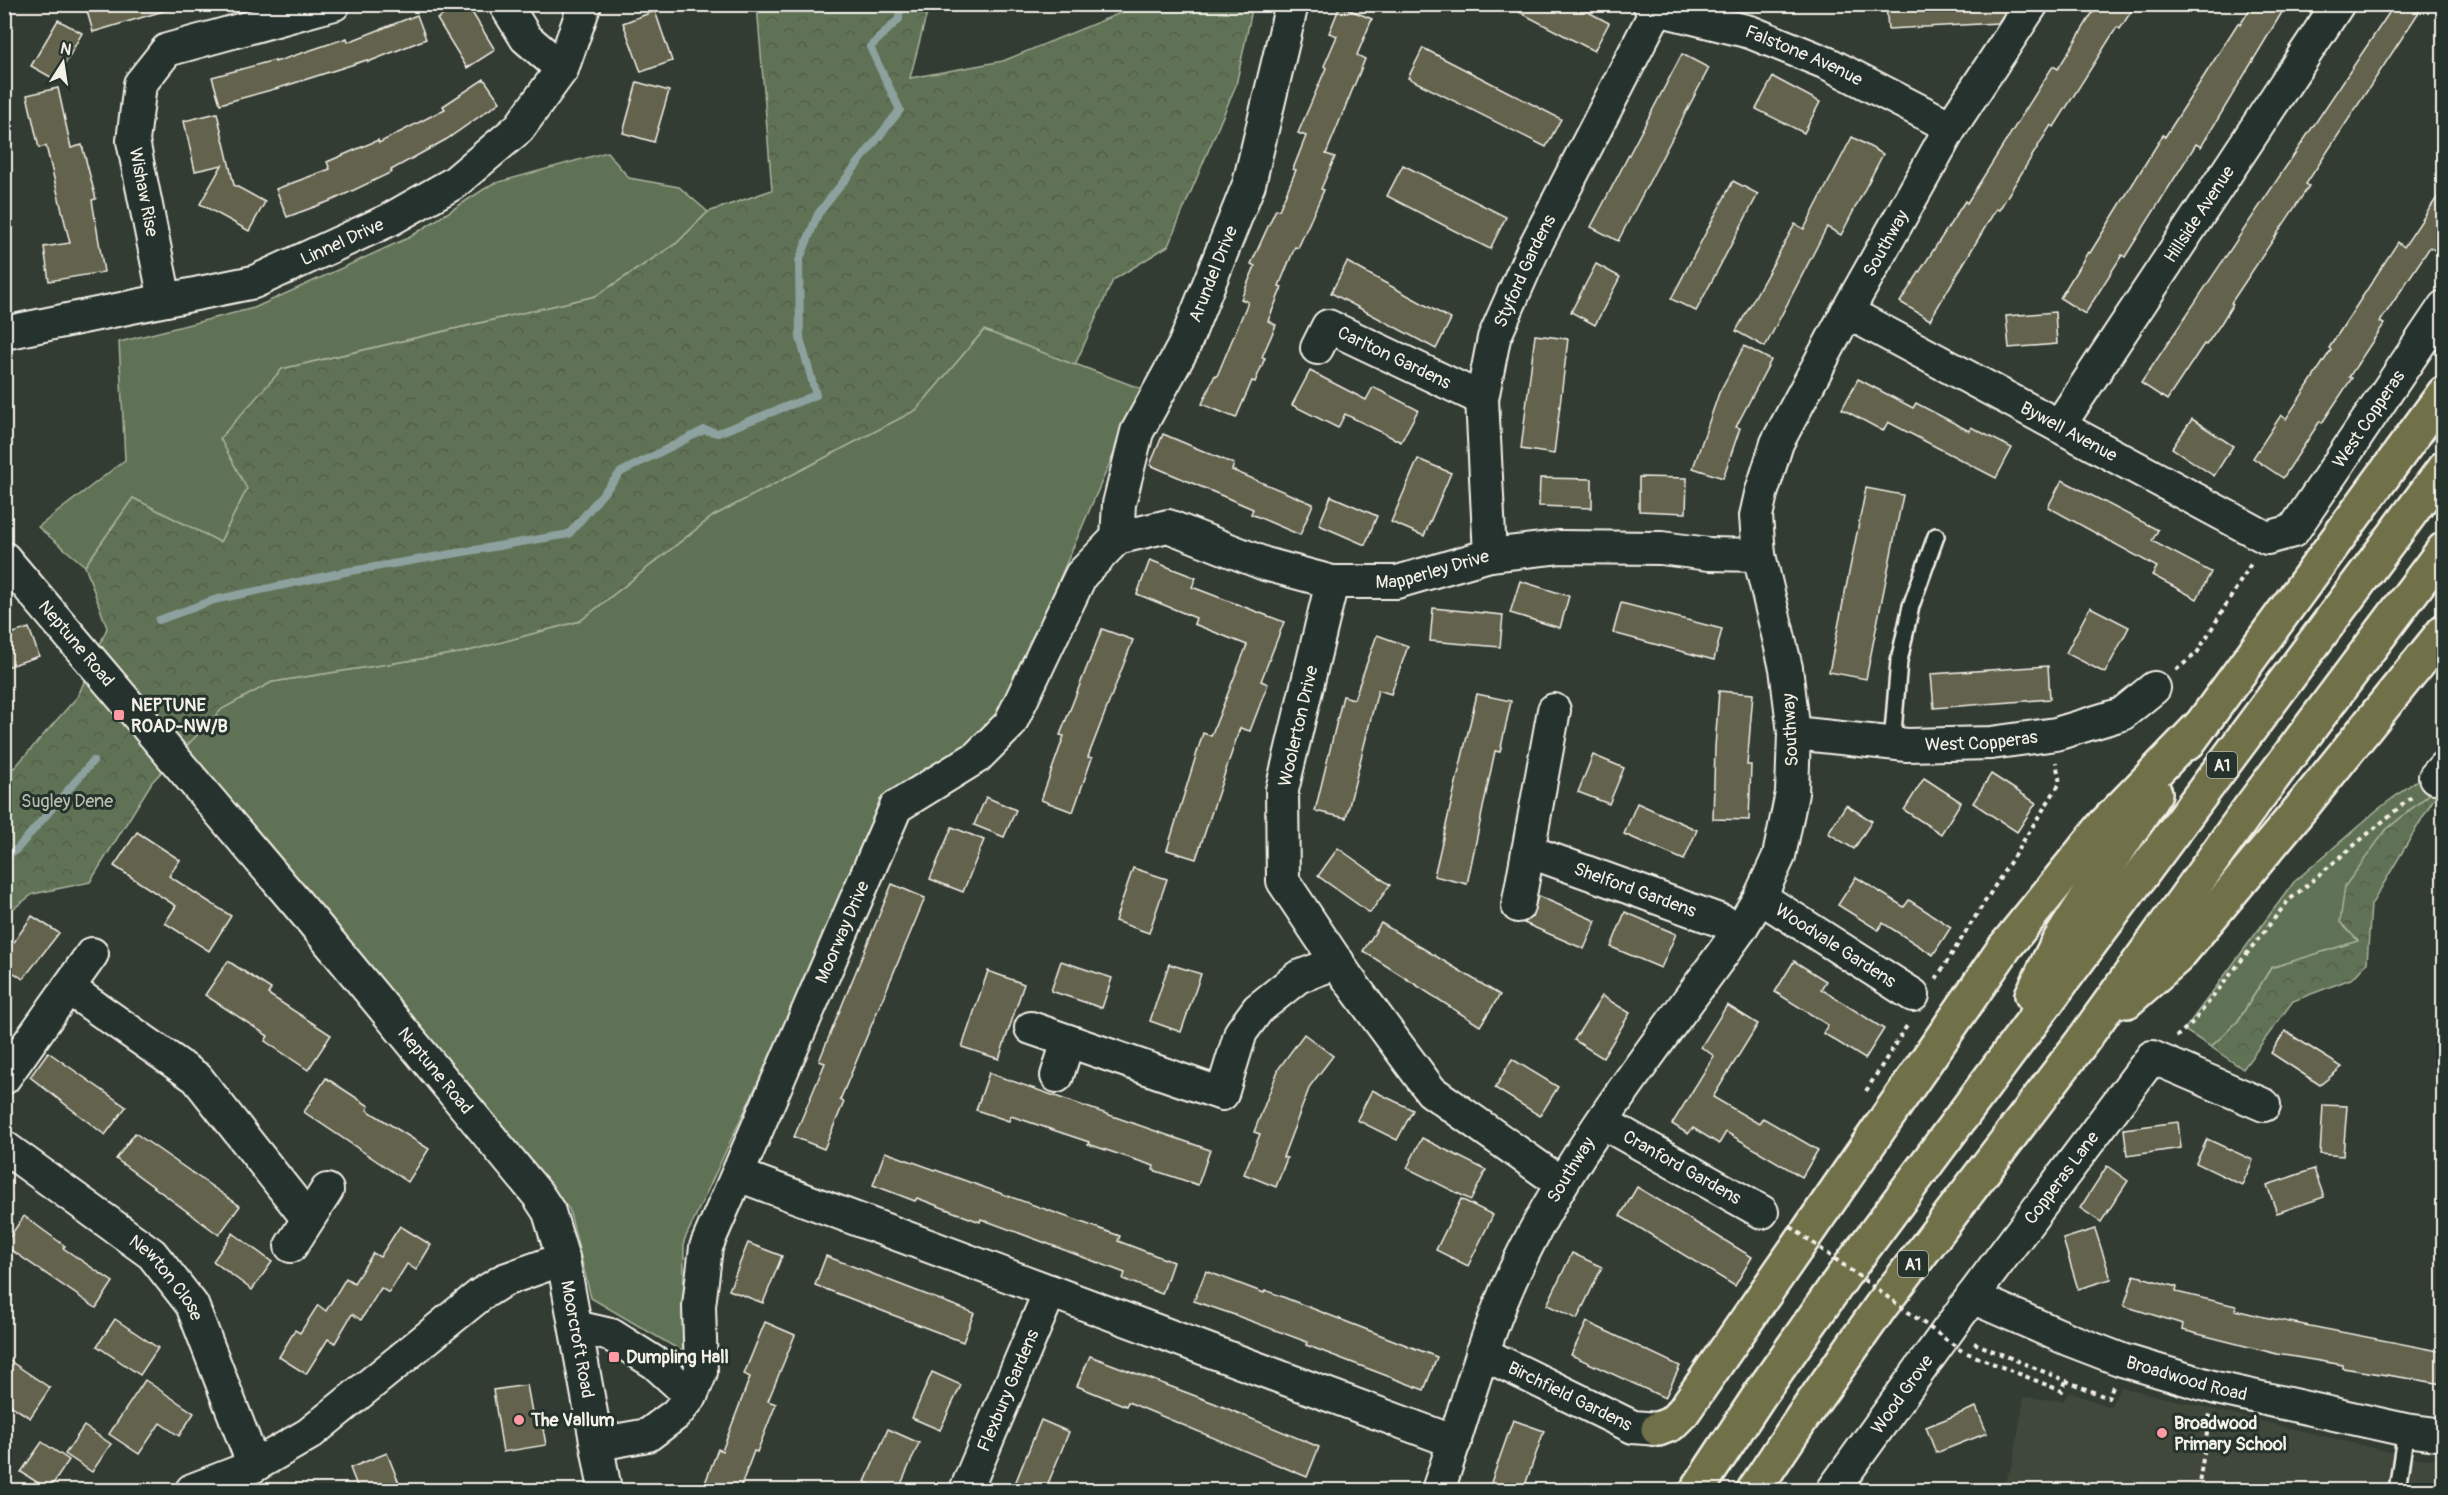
<svg xmlns="http://www.w3.org/2000/svg" width="2448" height="1495" font-family="Pangolin,sans-serif">
<style>
.built{fill:#41473b}
.grass{fill:#617254;stroke:#aab29e;stroke-width:1.5}
.forest{fill:url(#forest-crowns);stroke:#aab29e;stroke-width:1.5}
.lines{fill:none;stroke-linecap:round;stroke-linejoin:round}
.stream{stroke:#8da19f;stroke-width:8}
.building{fill:#63624d;stroke:#f4f1e8;stroke-width:1.5}
.lane-casing{stroke:#f4f1e8;stroke-width:20}
.street-casing{stroke:#f4f1e8;stroke-width:36}
.highway-casing{stroke:#f4f1e8;stroke-width:38}
.path{stroke:#f4f1e8;stroke-width:4;stroke-dasharray:4.5 4.5;stroke-linecap:butt}
.lane{stroke:#26332d;stroke-width:15}
.street{stroke:#26332d;stroke-width:32}
.highway{stroke:#70704a;stroke-width:33}
.path-bridge{stroke:#f4f1e8;stroke-width:4;stroke-dasharray:4.5 4.5;stroke-linecap:butt}
.poi-dot{fill:#ff9aa2;stroke:#26332d;stroke-width:2}
.labels{text-anchor:middle;stroke-width:6;stroke-linejoin:round;paint-order:stroke}
.shield{fill:#26332d;stroke:#b6b8b0;stroke-width:1.5}
.shield-label{font-size:16px;font-weight:bold;fill:#f4f1e8}
.street-label{font-size:18px;fill:#f4f1e8;stroke:#26332d}
.poi-label{font-size:18px;font-weight:bold;fill:#f4f1e8;stroke:#26332d;text-anchor:start}
.park-label{font-size:18px;fill:#b9bead;stroke:#26332d}
</style>
<defs>
<pattern id="forest-crowns" width="20" height="18" patternUnits="userSpaceOnUse" patternTransform="scale(1.5)"><rect width="20" height="18" fill="#617254"/><path d="M2 6a3 3 0 1 1 6 0M12 15a3 3 0 1 1 6 0" fill="none" stroke="#545b4c"/></pattern>
</defs>
<rect width="100%" height="100%" fill="#323c33"/>
<filter id="ink" filterUnits="userSpaceOnUse"><feTurbulence type="fractalNoise" baseFrequency=".0167" numOctaves="2"/><feDisplacementMap in="SourceGraphic" scale="12" xChannelSelector="R" yChannelSelector="G"/><feConvolveMatrix kernelMatrix="1 2 1 2 8 2 1 2 1" color-interpolation-filters="sRGB"/></filter>
<g filter="url(#ink)">
<polygon class="built" points="2121,1387 2402,1455 2443,1461 2443,1490 2001,1490 2013,1463 2024,1397 2063,1401 2070,1392 2110,1407"/>
<g class="grass">
<polygon points="607,152 629,178 679,187 708,212 677,243 596,296 282,369 247,489 220,542 133,498 85,566 38,527 125,460 119,342 254,308 410,237 492,184"/>
<polygon points="984,330 1142,389 997,723 889,801 684,1241 683,1352 591,1298 569,1209 183,749 222,709 272,682 465,652 580,621 713,516 916,410"/>
<polygon points="2425,774 2443,783 2386,830 2358,941 2271,968 2238,1021 2211,1047 2184,1030 2294,882 2377,810"/>
</g>
<g class="forest">
<polygon points="757,5 929,5 910,78 1003,61 1140,5 1253,5 1236,85 1168,246 1113,280 1075,365 984,330 916,410 713,516 580,621 465,652 272,682 222,709 152,782 90,882 33,894 5,915 5,773 15,767 78,696 107,628 85,566 133,498 220,542 247,489 220,438 282,369 596,296 677,243 708,212 772,190"/>
<polygon points="2443,783 2371,905 2367,963 2353,978 2293,1001 2243,1069 2211,1047 2238,1021 2271,968 2358,941 2340,922 2345,886 2386,830"/>
</g>
<g class="lines">
<g class="stream">
<polyline points="159,620 214,600 345,572 569,534 621,472 704,430 718,433 816,395 800,338 799,261 818,214 900,110 870,47 899,19 900,4"/>
<polyline points="4,857 17,849 93,761"/>
</g>
</g>
<g class="building">
<polygon points="85,4 166,4 167,10 93,32"/>
<polygon points="460,4 467,4 495,50 467,68 437,19"/>
<polygon points="1504,4 1573,4 1609,23 1594,51"/>
<polygon points="1886,4 2010,4 1998,23 1888,29"/>
<polygon points="2081,4 2136,4 2120,29 2117,27 2054,127 2051,125 1999,210 1996,209 1930,320 1900,302 1965,201 1967,203 2053,66 2058,69 2093,12"/>
<polygon points="2253,4 2287,4 2201,147 2196,144 2125,257 2122,255 2085,314 2060,298 2088,252 2090,253 2163,135 2165,137 2238,23 2240,25"/>
<polygon points="2395,4 2408,4 2419,12 2306,184 2309,186 2231,303 2233,304 2220,325 2206,345 2204,344 2167,400 2141,383"/>
<polygon points="1340,6 1372,19 1357,55 1365,59 1326,154 1335,157 1321,189 1324,190 1298,248 1295,247 1279,286 1282,287 1268,321 1276,325 1262,357 1265,358 1255,382 1252,381 1236,418 1202,404 1215,375 1217,376 1248,302 1241,299 1255,266 1251,264 1276,209 1279,210 1296,170 1293,169 1306,136 1298,133 1326,68 1324,66 1337,36 1329,33"/>
<polygon points="655,11 672,61 641,72 623,23"/>
<polygon points="417,15 426,39 368,62 367,60 282,87 220,104 212,77 275,60 275,62 347,38 348,42"/>
<polygon points="58,20 82,33 56,80 31,66"/>
<polygon points="1423,48 1561,119 1546,147 1408,78"/>
<polygon points="1682,54 1709,68 1618,241 1591,227"/>
<polygon points="1773,77 1820,102 1804,133 1756,109"/>
<polygon points="484,79 500,102 447,139 391,170 392,172 333,200 287,217 276,189 330,169 327,162 378,140 379,143 445,109 443,106"/>
<polygon points="637,82 669,91 654,142 623,133"/>
<polygon points="58,88 71,148 82,145 96,199 92,200 104,272 49,281 44,247 70,243 46,146 39,148 27,95"/>
<polygon points="217,113 234,185 265,202 249,231 200,204 222,165 195,171 184,121"/>
<polygon points="1852,137 1883,154 1841,235 1827,227 1765,347 1736,331 1795,224 1804,229"/>
<polygon points="1403,165 1506,217 1490,249 1387,196"/>
<polygon points="1733,181 1758,194 1696,311 1671,299"/>
<polygon points="2444,187 2444,257 2430,247 2380,322 2384,324 2349,377 2352,378 2322,423 2320,421 2283,478 2253,458 2281,415 2286,419 2331,350 2329,348 2398,242 2404,247"/>
<polygon points="1347,262 1451,319 1436,349 1331,293"/>
<polygon points="1596,264 1620,277 1595,325 1571,312"/>
<polygon points="2055,312 2057,344 2009,348 2006,316"/>
<polygon points="1535,335 1568,339 1554,454 1521,449"/>
<polygon points="1744,346 1771,360 1736,427 1740,428 1723,478 1693,468 1719,393"/>
<polygon points="1310,371 1366,400 1373,387 1418,410 1401,442 1345,414 1338,428 1292,405"/>
<polygon points="1858,379 1913,408 1916,403 1969,431 1971,427 2012,448 1996,478 1888,422 1883,431 1842,409"/>
<polygon points="2192,419 2233,446 2214,476 2172,448"/>
<polygon points="1163,434 1234,464 1232,470 1313,504 1300,535 1251,514 1253,509 1150,465"/>
<polygon points="1418,459 1451,473 1424,536 1391,522"/>
<polygon points="1639,477 1687,478 1686,513 1639,511"/>
<polygon points="1540,478 1592,479 1592,508 1539,506"/>
<polygon points="2062,480 2158,530 2152,541 2211,572 2197,599 2152,575 2157,567 2048,507"/>
<polygon points="1866,488 1903,495 1866,679 1829,672"/>
<polygon points="1331,496 1377,516 1365,545 1319,525"/>
<polygon points="1150,560 1196,578 1192,587 1284,622 1261,681 1268,684 1250,731 1240,728 1196,859 1167,850 1203,733 1211,736 1247,645 1194,624 1196,618 1137,594"/>
<polygon points="1520,581 1569,596 1560,628 1510,613"/>
<polygon points="1621,603 1722,629 1714,660 1613,633"/>
<polygon points="2090,607 2129,627 2105,673 2066,653"/>
<polygon points="1433,608 1503,615 1500,647 1430,641"/>
<polygon points="29,628 39,656 4,668 4,636"/>
<polygon points="1102,629 1133,640 1088,757 1092,758 1073,812 1041,800 1064,736 1060,735"/>
<polygon points="1377,635 1408,646 1391,694 1378,690 1346,818 1315,811 1343,696 1354,699"/>
<polygon points="2048,666 2050,699 1934,708 1931,674"/>
<polygon points="1719,691 1753,694 1747,765 1751,765 1749,820 1713,819 1715,747"/>
<polygon points="1477,694 1511,701 1500,752 1495,751 1467,884 1434,876"/>
<polygon points="1593,755 1624,768 1609,804 1578,792"/>
<polygon points="1991,774 2036,803 2017,832 1973,803"/>
<polygon points="1924,778 1961,802 1941,834 1904,810"/>
<polygon points="986,797 1016,810 1004,837 974,825"/>
<polygon points="1637,803 1697,830 1684,860 1624,834"/>
<polygon points="1846,805 1872,821 1854,849 1828,833"/>
<polygon points="952,827 984,840 963,892 930,879"/>
<polygon points="137,832 180,860 169,876 231,916 209,951 165,923 176,906 114,866"/>
<polygon points="1338,848 1390,885 1370,913 1318,876"/>
<polygon points="1133,868 1167,879 1149,933 1115,921"/>
<polygon points="1856,877 1904,907 1909,900 1951,927 1933,955 1883,923 1878,930 1838,905"/>
<polygon points="892,884 925,898 840,1100 844,1102 824,1149 794,1137 825,1063 819,1061"/>
<polygon points="1538,896 1596,921 1584,949 1524,923 1532,917"/>
<polygon points="1625,912 1676,934 1661,968 1611,947"/>
<polygon points="32,916 59,933 23,979 4,966 4,935 14,942"/>
<polygon points="1381,923 1500,995 1480,1026 1363,951"/>
<polygon points="228,961 271,989 268,994 331,1035 308,1070 265,1041 268,1036 205,995"/>
<polygon points="1061,961 1112,978 1102,1008 1051,991"/>
<polygon points="1794,961 1826,981 1821,989 1884,1029 1865,1059 1823,1033 1828,1025 1775,992"/>
<polygon points="1169,964 1201,974 1181,1032 1150,1021"/>
<polygon points="988,971 1024,984 999,1059 962,1047"/>
<polygon points="1602,996 1630,1013 1603,1058 1574,1040"/>
<polygon points="1727,1005 1758,1024 1713,1097 1759,1124 1763,1118 1818,1150 1802,1177 1726,1132 1719,1144 1693,1128 1688,1134 1672,1124 1714,1056 1701,1047"/>
<polygon points="2285,1031 2316,1051 2342,1067 2320,1085 2294,1068 2271,1053"/>
<polygon points="1304,1034 1333,1056 1310,1086 1283,1157 1287,1158 1276,1187 1244,1174 1260,1134 1254,1132 1279,1068"/>
<polygon points="48,1052 126,1107 105,1135 30,1077"/>
<polygon points="1512,1059 1558,1087 1540,1116 1495,1088"/>
<polygon points="989,1073 1210,1150 1198,1185 1153,1170 1154,1166 1088,1144 1089,1142 1011,1116 1009,1121 976,1110"/>
<polygon points="326,1078 369,1106 367,1110 429,1149 408,1182 304,1112"/>
<polygon points="1372,1090 1413,1110 1397,1140 1357,1120"/>
<polygon points="2323,1105 2347,1106 2343,1156 2320,1154"/>
<polygon points="2178,1122 2181,1148 2127,1156 2124,1129"/>
<polygon points="135,1133 240,1206 219,1235 116,1159"/>
<polygon points="1422,1138 1486,1170 1471,1200 1407,1168"/>
<polygon points="2207,1139 2253,1160 2242,1185 2196,1163"/>
<polygon points="885,1152 1120,1236 1118,1241 1173,1262 1162,1294 1123,1279 1125,1273 1043,1242 981,1219 980,1222 917,1198 915,1201 873,1185"/>
<polygon points="2107,1166 2128,1181 2101,1222 2080,1208"/>
<polygon points="2314,1169 2324,1197 2277,1213 2267,1185"/>
<polygon points="1637,1187 1752,1257 1735,1286 1620,1216"/>
<polygon points="1461,1199 1493,1215 1468,1266 1436,1250"/>
<polygon points="24,1216 65,1246 63,1248 113,1282 96,1308 4,1245"/>
<polygon points="400,1226 431,1245 416,1270 407,1264 389,1293 381,1288 361,1320 352,1314 335,1343 328,1339 306,1374 279,1357 295,1330 300,1333 318,1305 326,1311 346,1278 354,1283 373,1253 380,1257"/>
<polygon points="2095,1229 2111,1279 2078,1289 2063,1239"/>
<polygon points="233,1233 272,1262 252,1290 213,1261"/>
<polygon points="748,1243 782,1256 763,1303 729,1290"/>
<polygon points="1572,1253 1602,1267 1577,1319 1547,1305"/>
<polygon points="826,1256 974,1313 963,1342 815,1285"/>
<polygon points="1206,1271 1264,1293 1265,1290 1437,1357 1424,1390 1306,1345 1307,1342 1232,1314 1194,1301"/>
<polygon points="2134,1275 2177,1287 2176,1292 2236,1306 2235,1310 2264,1317 2444,1352 2444,1384 2343,1368 2343,1365 2277,1354 2182,1330 2183,1324 2124,1306"/>
<polygon points="115,1319 158,1348 140,1375 97,1346"/>
<polygon points="765,1322 795,1335 768,1401 776,1404 757,1452 754,1451 739,1491 702,1491 718,1449 722,1451 750,1377 744,1374"/>
<polygon points="1587,1322 1680,1366 1665,1398 1571,1355"/>
<polygon points="1090,1356 1214,1403 1319,1447 1307,1477 1128,1402 1126,1406 1077,1386"/>
<polygon points="4,1357 50,1388 30,1418 4,1401"/>
<polygon points="932,1372 961,1385 940,1430 912,1418"/>
<polygon points="145,1380 194,1413 179,1436 160,1423 139,1454 109,1434"/>
<polygon points="527,1385 533,1418 541,1417 546,1445 503,1452 493,1390"/>
<polygon points="1976,1407 1987,1433 1936,1453 1926,1427"/>
<polygon points="1041,1420 1069,1432 1045,1491 1012,1491"/>
<polygon points="1513,1420 1544,1431 1523,1491 1488,1491"/>
<polygon points="84,1426 111,1444 92,1472 65,1454"/>
<polygon points="888,1429 919,1443 898,1491 884,1491 865,1482"/>
<polygon points="42,1442 69,1460 49,1490 21,1472"/>
<polygon points="387,1453 402,1491 359,1491 350,1468"/>
</g>
<g class="lines">
<g class="lane-casing">
<g id="lane">
<polyline points="1892,744 1899,661 1911,606 1936,536"/>
<polyline points="2397,1490 2406,1430"/>
</g>
</g>
<g class="street-casing">
<g id="street">
<polyline points="505,4 526,38 562,69"/>
<path id="s1" d="M 1649,4 L 1657,9 L 1750,32 L 1829,64 L 1951,127"/>
<polyline points="165,300 133,141 140,84 167,50 334,4"/>
<path id="s2" d="M 1847,312 L 2267,538 L 2293,531 L 2444,307"/>
<path id="s3" d="M 4,333 L 254,282 L 389,220 L 454,183 L 519,128 L 562,69 L 585,4"/>
<path id="s4" d="M 1317,348 L 1328,326 L 1482,399"/>
<path id="s5" d="M 2059,426 L 2338,4"/>
<path id="s6" d="M 1117,538 L 1168,526 L 1265,564 L 1332,582 L 1397,582 L 1490,555 L 1560,547 L 1661,548 L 1709,554 L 1759,555"/>
<path id="s7" d="M 1117,538 L 1119,504 L 1137,432 L 1184,346 L 1249,184 L 1292,4"/>
<path id="s8" d="M 1490,555 L 1482,399 L 1494,338 L 1533,250 L 1657,9"/>
<path id="s9" d="M 4,558 L 312,921 L 538,1195 L 549,1212 L 563,1259 L 605,1490"/>
<polyline points="1332,582 1282,790 1283,881 1347,977 1431,1091 1561,1183"/>
<path id="s10" d="M 1794,733 L 1907,745 L 1991,743 L 2056,734 L 2122,714 L 2154,688"/>
<polyline points="2435,777 2444,767"/>
<path id="s11" d="M 1528,851 L 1741,928"/>
<path id="s12" d="M 1760,897 L 1913,995"/>
<polyline points="1518,906 1554,710"/>
<polyline points="68,988 197,1078 308,1219"/>
<polyline points="1031,1028 1222,1094 1241,1032 1258,1009 1298,977 1338,962"/>
<polyline points="1057,1076 1068,1041"/>
<polyline points="4,1078 92,954"/>
<path id="s13" d="M 1602,1122 L 1762,1212"/>
<path id="s14" d="M 4,1147 L 152,1254 L 192,1305 L 254,1466"/>
<polyline points="738,1175 1455,1442"/>
<polyline points="291,1246 327,1190"/>
<path id="s15" d="M 1972,1297 L 2070,1340 L 2122,1360 L 2216,1388 L 2406,1430 L 2444,1435"/>
<polyline points="576,1327 611,1335 655,1363 691,1396"/>
<path id="s16" d="M 1482,1353 L 1633,1427 L 1658,1429"/>
<path id="s17" d="M 598,1444 L 648,1435 L 676,1414 L 691,1396 L 701,1372 L 699,1306 L 706,1247 L 896,807 L 977,757 L 1010,724 L 1081,575 L 1117,538"/>
<polyline points="192,1490 254,1466 309,1434 480,1295 504,1280 563,1259"/>
<path id="s18" d="M 966,1490 L 1050,1291"/>
<path id="s19" d="M 1438,1490 C 1465,1414 1484,1333 1520,1260 C 1578,1141 1664,1036 1741,928 L 1760,897 L 1779,856 L 1792,793 L 1794,733 L 1786,668 L 1759,555 L 1756,516 L 1761,494 L 1777,443 L 1847,312 L 1951,127 L 2032,4"/>
<path id="s20" d="M 1833,1490 L 1972,1297 L 2152,1057 L 2264,1105"/>
</g>
</g>
<g class="highway-casing">
<g id="highway">
<polyline points="2188,743 2444,393"/>
<polyline points="2032,995 2056,946 2155,793"/>
<polyline points="2127,1001 2177,957 2306,802 2444,631"/>
<polyline points="1658,1429 1671,1424 1683,1412 2005,947 2104,825 2200,726"/>
<polyline points="1697,1490 1761,1393 1843,1276 2444,468"/>
<polyline points="1754,1490 1802,1418 1881,1306 2081,1043 2247,812 2444,549"/>
</g>
</g>
<g class="path">
<polyline points="2176,670 2197,653 2252,562"/>
<polyline points="1936,979 2060,783 2056,762"/>
<polyline points="2176,1037 2194,1021 2288,901 2414,795"/>
<polyline points="1866,1091 1908,1024"/>
<polyline points="1974,1343 2108,1398 2113,1386"/>
<polyline points="1967,1353 2062,1391 2066,1381"/>
<polyline points="2198,1490 2210,1414"/>
</g>
<use href="#lane" class="lane"/>
<use href="#street" class="street"/>
<use href="#highway" class="highway"/>
<polyline class="path-bridge" points="1791,1227 1962,1351"/>
</g>
</g>
<g class="poi-dot">
<rect x="113" y="709" width="12" height="12" rx="3"/>
<rect x="608" y="1351" width="12" height="12" rx="3"/>
<circle cx="519" cy="1420" r="6"/>
<circle cx="2162" cy="1433" r="6"/>
</g>
<g class="labels">
<g class="shield">
<rect x="2207" y="752" width="30" height="26" rx="4.5"/>
<rect x="1898" y="1251" width="30" height="26" rx="4.5"/>
</g>
<g class="shield-label">
<text x="2222" y="771">A1</text>
<text x="1913" y="1270">A1</text>
</g>
<g class="street-label">
<text dy="6" stroke="none"><textPath href="#s1" startOffset="164">Falstone Avenue</textPath></text>
<text transform="translate(144 192) rotate(79)" y="6">Wishaw Rise</text>
<text dy="6" stroke="none"><textPath href="#s5" startOffset="254">Hillside Avenue</textPath></text>
<text dy="6" stroke="none"><textPath href="#s3" startOffset="352">Linnel Drive</textPath></text>
<text dy="6" stroke="none"><textPath href="#s19" startOffset="1374">Southway</textPath></text>
<text dy="6" stroke="none"><textPath href="#s8" startOffset="292">Styford Gardens</textPath></text>
<text dy="6" stroke="none"><textPath href="#s7" startOffset="284">Arundel Drive</textPath></text>
<text dy="6" stroke="none"><textPath href="#s4" startOffset="98">Carlton Gardens</textPath></text>
<text dy="6" stroke="none"><textPath href="#s2" startOffset="639">West Copperas</textPath></text>
<text dy="6" stroke="none"><textPath href="#s2" startOffset="252">Bywell Avenue</textPath></text>
<text dy="6" stroke="none"><textPath href="#s6" startOffset="328">Mapperley Drive</textPath></text>
<text dy="6" stroke="none"><textPath href="#s9" startOffset="112">Neptune Road</textPath></text>
<text transform="translate(1298 726) rotate(-77)" y="6">Woolerton Drive</text>
<text transform="translate(1790 730) rotate(-93)" y="6">Southway</text>
<text dy="6" stroke="none"><textPath href="#s10" startOffset="188">West Copperas</textPath></text>
<text dy="6" stroke="none"><textPath href="#s11" startOffset="114">Shelford Gardens</textPath></text>
<text dy="6" stroke="none"><textPath href="#s17" startOffset="604">Moorway Drive</textPath></text>
<text dy="6" stroke="none"><textPath href="#s12" startOffset="90">Woodvale Gardens</textPath></text>
<text dy="6" stroke="none"><textPath href="#s9" startOffset="670">Neptune Road</textPath></text>
<text dy="6" stroke="none"><textPath href="#s13" startOffset="92">Cranford Gardens</textPath></text>
<text dy="6" stroke="none"><textPath href="#s19" startOffset="348">Southway</textPath></text>
<text dy="6" stroke="none"><textPath href="#s20" startOffset="387">Copperas Lane</textPath></text>
<text dy="6" stroke="none"><textPath href="#s14" startOffset="210">Newton Close</textPath></text>
<text dy="6" stroke="none"><textPath href="#s9" startOffset="982">Moorcroft Road</textPath></text>
<text dy="6" stroke="none"><textPath href="#s15" startOffset="230">Broadwood Road</textPath></text>
<text dy="6" stroke="none"><textPath href="#s18" startOffset="108">Flexbury Gardens</textPath></text>
<text dy="6" stroke="none"><textPath href="#s20" startOffset="118">Wood Grove</textPath></text>
<text dy="6" stroke="none"><textPath href="#s16" startOffset="98">Birchfield Gardens</textPath></text>
</g>
<g class="poi-label">
<text x="131" y="711">NEPTUNE<tspan x="131" dy="21">ROAD-NW/B</tspan></text>
<text x="626" y="1363">Dumpling Hall</text>
<text x="531" y="1426">The Vallum</text>
<text x="2174" y="1429">Broadwood<tspan x="2174" dy="21">Primary School</tspan></text>
</g>
<g class="park-label">
<text x="67" y="807">Sugley Dene</text>
</g>
</g>
<rect width="2448" height="1495" fill="none" stroke="#26332d" stroke-width="24"/>
<rect x="12" y="12" width="2424" height="1471" fill="none" stroke="#f4f1e8" stroke-width="2" filter="url(#ink)"/>
<g transform="translate(63 63) rotate(12)" stroke="#26332d" stroke-width="4.5" paint-order="stroke">
<path d="M0-4.5L10 22L0 15L-10 22Z" fill="#f4f1e8"/>
<text y="-9" font-size="16" font-weight="bold" text-anchor="middle" fill="#f4f1e8">N</text>
</g>
</svg>
